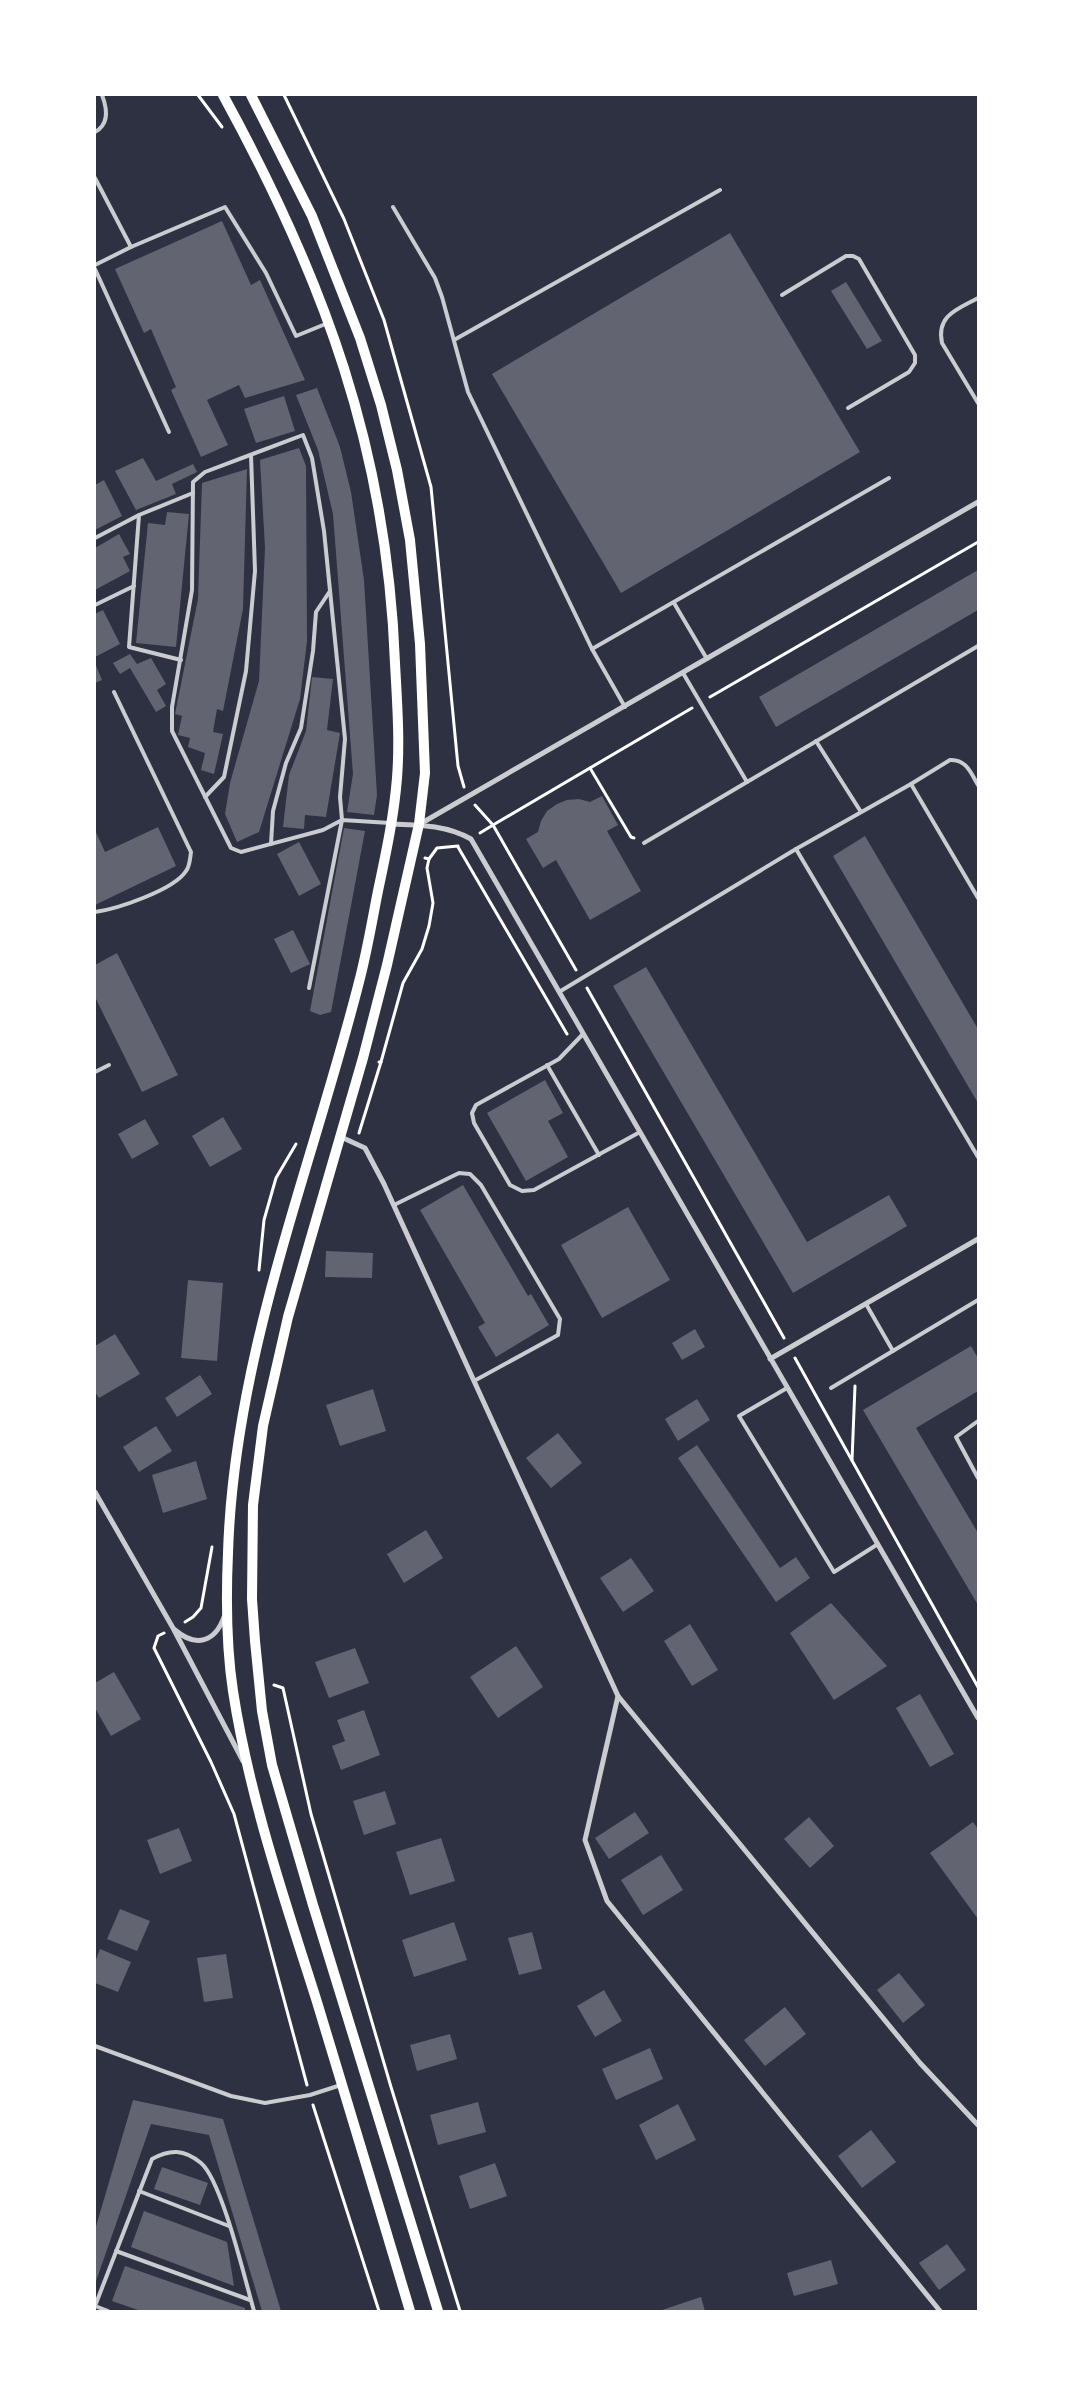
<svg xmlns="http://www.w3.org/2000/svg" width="1073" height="2406" font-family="Manrope,sans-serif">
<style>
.building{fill:#626471}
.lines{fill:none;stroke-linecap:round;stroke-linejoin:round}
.path{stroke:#fff;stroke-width:3}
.service{stroke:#caccd0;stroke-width:4}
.minor{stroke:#caccd0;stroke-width:5}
.secondary{stroke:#fff;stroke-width:10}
</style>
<rect width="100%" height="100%" fill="#2d3142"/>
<g class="building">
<polygon points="222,221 251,285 260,280 305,380 245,398 239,385 207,400 228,445 201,457 171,390 176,387 151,329 144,333 115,269"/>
<polygon points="730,233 860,452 621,593 492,374"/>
<polygon points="846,282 882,341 867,349 831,291"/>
<polygon points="317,388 340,447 351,492 364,580 377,795 374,815 347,812 353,774 333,514 318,450 296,395"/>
<polygon points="284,396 295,431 256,443 244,409"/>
<polygon points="299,448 306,466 307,641 300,699 259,832 237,842 225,814 230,783 259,681 265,548 260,460"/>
<polygon points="143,458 156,481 193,464 197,472 172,484 176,494 136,510 115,471"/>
<polygon points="247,469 243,609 223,711 217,709 213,732 223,734 214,774 201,770 205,753 188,747 190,738 178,735 182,716 175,714 198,599 202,483"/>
<polygon points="104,480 122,516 95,530 95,485"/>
<polygon points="167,512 189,514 176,647 136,643 148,523 165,525"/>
<polygon points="119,534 130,554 123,557 130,571 95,590 95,548"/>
<polygon points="978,570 978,610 776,727 759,697"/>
<polygon points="103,610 120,644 95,657 95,614"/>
<polygon points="130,654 137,664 151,658 166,684 157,690 166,706 156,712 130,668 120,674 113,663"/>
<polygon points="95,663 102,680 95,683"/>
<polygon points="312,677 333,679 327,730 340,733 326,817 305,815 304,829 283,827 289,775 306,731"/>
<polygon points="602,796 618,825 607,831 641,891 590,920 556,860 543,868 526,839 538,832 541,821 547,811 557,804 567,800 579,799 590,802"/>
<polygon points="158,827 176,866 95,905 95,830 105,852"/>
<polygon points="344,828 365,831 331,1012 320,1015 310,1011"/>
<polygon points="865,836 978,1029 978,1103 833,856"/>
<polygon points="299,842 321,884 299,896 277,854"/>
<polygon points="293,930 310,964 291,973 274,939"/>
<polygon points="117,953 178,1075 142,1092 95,997 95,965"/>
<polygon points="646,967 807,1242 889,1195 907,1226 793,1293 613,986"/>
<polygon points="545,1080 563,1113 548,1121 568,1157 526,1181 487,1113"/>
<polygon points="223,1117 242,1149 210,1167 192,1136"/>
<polygon points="145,1119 159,1144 132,1159 118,1134"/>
<polygon points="463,1185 528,1296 531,1294 549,1325 496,1357 478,1327 485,1323 420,1210"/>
<polygon points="628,1207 670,1280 602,1318 561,1245"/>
<polygon points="326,1251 373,1253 372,1278 325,1277"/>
<polygon points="188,1280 223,1283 217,1361 181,1358"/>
<polygon points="695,1329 705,1347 682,1360 672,1343"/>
<polygon points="115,1334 140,1374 99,1398 95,1392 95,1346"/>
<polygon points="971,1346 978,1358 978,1391 916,1428 978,1533 978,1605 863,1410"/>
<polygon points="200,1375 212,1394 177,1417 165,1398"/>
<polygon points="373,1389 386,1431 340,1446 326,1405"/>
<polygon points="697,1399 710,1420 678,1441 665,1419"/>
<polygon points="156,1426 172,1451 139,1472 123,1447"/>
<polygon points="558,1433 582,1463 551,1488 526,1458"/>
<polygon points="697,1445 780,1568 796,1557 810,1578 776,1602 678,1458"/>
<polygon points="196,1461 207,1499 163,1513 152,1475"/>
<polygon points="426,1530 443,1558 404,1583 387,1554"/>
<polygon points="631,1558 654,1591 623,1612 600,1578"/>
<polygon points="831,1603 887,1666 834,1700 790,1633"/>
<polygon points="690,1624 718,1670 692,1686 664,1641"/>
<polygon points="516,1646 543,1687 498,1718 470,1677"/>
<polygon points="355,1648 369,1683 329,1698 315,1662"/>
<polygon points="114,1672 141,1719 111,1736 95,1708 95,1683"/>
<polygon points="920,1694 954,1754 930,1767 896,1708"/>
<polygon points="364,1710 380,1755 341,1770 332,1746 345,1741 337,1720"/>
<polygon points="385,1791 396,1824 364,1835 353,1801"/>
<polygon points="635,1812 649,1833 609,1859 595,1838"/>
<polygon points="809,1817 834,1846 810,1868 784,1839"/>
<polygon points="973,1822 978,1829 978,1919 930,1853"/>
<polygon points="179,1828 192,1861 160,1874 147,1840"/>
<polygon points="441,1838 455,1881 410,1895 396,1852"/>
<polygon points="661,1855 683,1890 643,1915 621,1880"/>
<polygon points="120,1909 150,1921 137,1951 107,1939"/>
<polygon points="454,1922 467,1960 414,1977 402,1940"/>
<polygon points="532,1932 542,1969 519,1975 508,1938"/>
<polygon points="100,1949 131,1962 118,1992 95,1983 95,1962"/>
<polygon points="226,1954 233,1998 204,2002 197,1958"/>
<polygon points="899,1973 925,2005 903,2023 877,1990"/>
<polygon points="604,1990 622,2021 595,2037 577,2006"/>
<polygon points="785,2007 806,2034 765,2066 744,2040"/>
<polygon points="450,2034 457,2059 417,2071 410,2045"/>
<polygon points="650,2048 663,2079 616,2100 602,2069"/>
<polygon points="133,2100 223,2119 281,2311 262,2311 209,2135 151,2124 95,2284 95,2230"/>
<polygon points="478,2102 486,2132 438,2145 430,2115"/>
<polygon points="678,2104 696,2140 656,2160 639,2125"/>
<polygon points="871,2130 896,2162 862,2188 838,2156"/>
<polygon points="495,2163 507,2196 470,2209 459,2176"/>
<polygon points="162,2167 208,2183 200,2205 154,2189"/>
<polygon points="144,2211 227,2242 234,2286 131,2247"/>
<polygon points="947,2244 966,2270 939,2290 919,2263"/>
<polygon points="831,2260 838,2284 794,2296 787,2273"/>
<polygon points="125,2266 245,2308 245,2311 141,2311 112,2301"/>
<polygon points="701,2297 705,2311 659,2311"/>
</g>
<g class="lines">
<g class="path">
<polyline points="198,95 222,127"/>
<polyline points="284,95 344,219 384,320 431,487 458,766 464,787"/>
<polyline points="710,697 978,542"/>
<polyline points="590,768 631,837 634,838"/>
<polyline points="475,805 493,825 480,833"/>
<polyline points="458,847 567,1034"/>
<polyline points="425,858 429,859 437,848 458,846"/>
<polyline points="576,970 493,825 692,708"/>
<polyline points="587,988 784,1338"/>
<polyline points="381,1062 403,983 422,949 429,926 433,903 427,868 429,859"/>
<polyline points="359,1133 381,1062 379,1062"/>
<polyline points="259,1270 264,1220 276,1178 296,1144"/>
<polyline points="795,1358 978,1687"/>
<polyline points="852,1460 855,1386"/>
<polyline points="185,1622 193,1617 201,1608 212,1547"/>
<polyline points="164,1633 158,1636 154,1648 211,1762 234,1814 307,2085"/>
<polyline points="274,1685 283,1688 311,1814 391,2087 460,2311"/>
<polyline points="313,2105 379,2311"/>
</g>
<g class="service">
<path d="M 95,132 C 110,124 107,108 102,95"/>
<polyline points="95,178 131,247 225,207 266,273 296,336 328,323"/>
<polyline points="393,207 435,278 442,297 468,392 592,649 889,478"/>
<polyline points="95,265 131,247"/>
<polyline points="95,269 169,432"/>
<polyline points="782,295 846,256 853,256 859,259 915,355 915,363 909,372 848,408"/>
<path d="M 978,298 C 958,309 936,315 942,343 L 978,403"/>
<polyline points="454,340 720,190"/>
<polyline points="95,538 139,515"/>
<polyline points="674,603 707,659"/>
<polyline points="95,605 134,586"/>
<polyline points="592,649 625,707"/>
<polyline points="181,660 129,647 139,515 193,493"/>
<polyline points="683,673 747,782 978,646"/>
<polyline points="816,741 861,812"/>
<path d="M 911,784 L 950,760 C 966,759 971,773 978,785"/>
<polyline points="205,797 224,777 246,671 255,571 251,455"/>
<polyline points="644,843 747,782"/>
<polyline points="271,844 273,811 286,763 301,728 313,651 316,612 330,591"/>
<polyline points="796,849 978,1157"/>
<path d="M 95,912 C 117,909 174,890 186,871 C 190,866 190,858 191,852 L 114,692"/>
<polyline points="309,988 342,820 340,797 345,739 324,531 312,458 303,435 205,472 193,482 192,590 172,707 172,731 231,848 241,852 323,830 342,820 390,823"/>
<polyline points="559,992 796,849 911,784 978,898"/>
<polyline points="583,1034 559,1059 476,1105 472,1113 474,1123 510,1185 522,1191 534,1190 640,1132"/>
<polyline points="547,1065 599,1155"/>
<polyline points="95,1072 109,1065"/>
<polyline points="394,1205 459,1173 470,1174 481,1185 560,1319 558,1335 474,1381"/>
<polyline points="866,1304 893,1351"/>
<polyline points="787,1388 739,1416 834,1572 878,1544"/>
<polyline points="831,1388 978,1300"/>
<polyline points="978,1421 956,1437 978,1478"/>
<polyline points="95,2046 231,2096 265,2103 310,2095 341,2085"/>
<polyline points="139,2191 229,2226"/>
<polyline points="116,2251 250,2300"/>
<path d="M 95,2306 L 152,2159 C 170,2149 184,2149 201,2163 C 222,2181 245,2280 254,2311"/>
<polyline points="95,2306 108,2311"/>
</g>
<g class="minor">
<path d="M 392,824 C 420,825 446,825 471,839 L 978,1718"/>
<polyline points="420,824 978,502"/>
<polyline points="341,1137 365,1148 384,1184 618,1696 585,1840 607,1901 940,2311"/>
<polyline points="770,1359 978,1239"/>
<polyline points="95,1492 173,1628 243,1761"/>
<path d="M 175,1630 C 196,1648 215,1642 224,1617"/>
<polyline points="618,1696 920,2063 978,2125"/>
</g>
<g class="secondary">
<path d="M 223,95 C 324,279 387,450 395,663 C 397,701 400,740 397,778 C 394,816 386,853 378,891 C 372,921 367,952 359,982 C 311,1171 234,1355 228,1553 C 226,1598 226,1645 233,1691 C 249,1796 285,1901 317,2002 C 349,2105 379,2208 410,2311"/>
<polyline points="251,95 312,216 360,338 381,405 397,470 410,540 420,644 425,773 419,824 387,965 363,1058 288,1317 263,1426 253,1505 252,1599 255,1641 262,1711 272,1765 313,1905 438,2311"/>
</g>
</g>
<rect width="1073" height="2406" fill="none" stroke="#ffffff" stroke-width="192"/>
</svg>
